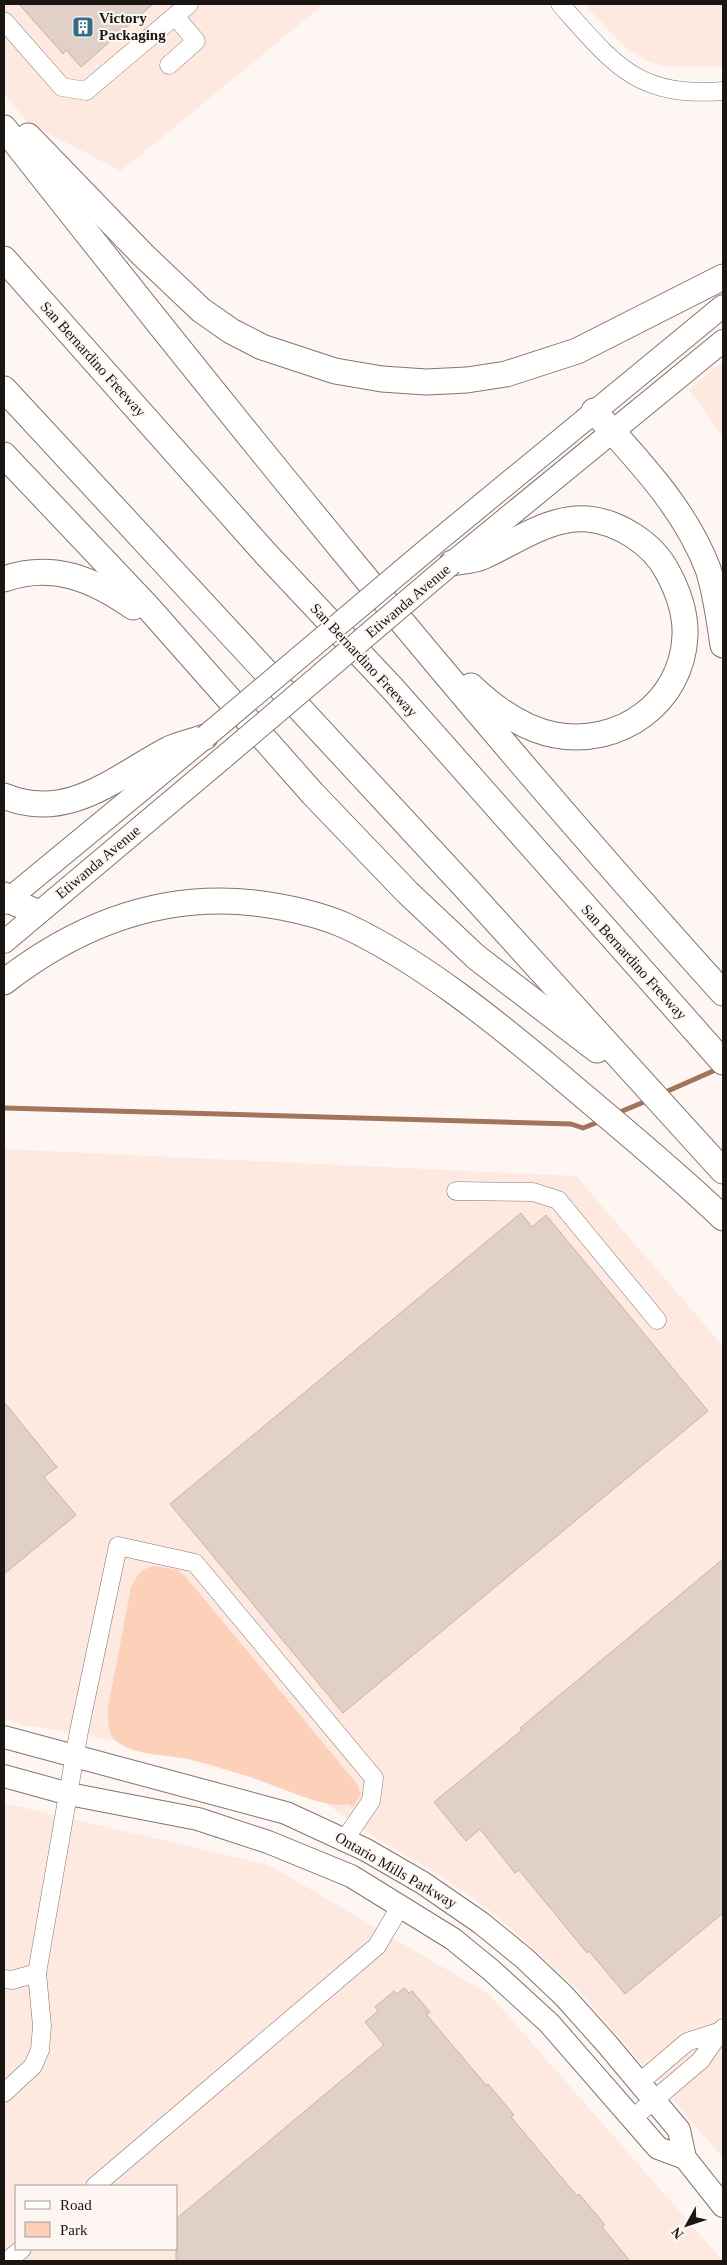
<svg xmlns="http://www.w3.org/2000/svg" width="727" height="2265" font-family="'Times New Roman',serif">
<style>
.built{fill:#fee9e0;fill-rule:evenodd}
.green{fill:#fdd0ba}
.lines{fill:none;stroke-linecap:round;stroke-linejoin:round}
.stream{stroke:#a3745c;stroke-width:5}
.building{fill:#e1d0c7;stroke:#c4b3ab}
.minor-casing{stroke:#84746d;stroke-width:19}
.major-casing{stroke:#84746d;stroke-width:24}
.highway-casing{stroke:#84746d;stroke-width:27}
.minor{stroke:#fff;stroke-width:18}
.major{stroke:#fff;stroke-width:22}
.highway{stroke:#fff;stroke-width:25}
.major-bridge-casing{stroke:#84746d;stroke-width:24;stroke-linecap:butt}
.major-bridge{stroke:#fff;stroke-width:22}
.labels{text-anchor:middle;stroke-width:4;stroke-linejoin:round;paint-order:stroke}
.poi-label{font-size:15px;font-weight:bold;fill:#1c1613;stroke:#fef6f3;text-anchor:start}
.street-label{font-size:15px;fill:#1c1613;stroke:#fef6f3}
</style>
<rect width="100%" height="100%" fill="#fef6f3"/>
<g class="built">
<polygon points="4,4 324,4 121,171 28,123 4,93"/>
<polygon points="584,4 723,4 723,67 668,67 649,62 625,47"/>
<polygon points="723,361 723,437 689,390"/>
<polygon points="4,1149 576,1176 723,1346 723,2158 582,1994 539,1953 494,1914 441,1876 382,1842 328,1805 268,1782 192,1760 132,1749 116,1741 35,1726 23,1726 4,1718"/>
<path d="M 4,1803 L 269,1865 L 490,1995 L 723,2261 L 4,2261 ZM 16,2186 L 176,2186 L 176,2249 L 16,2249 Z"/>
</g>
<path class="green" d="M 154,1566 L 178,1570 L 186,1577 L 357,1784 L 361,1794 L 353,1807 L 348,1804 C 328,1811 270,1783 247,1776 C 229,1771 210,1764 192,1760 C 169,1754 134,1757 115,1740 C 107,1732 108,1718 108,1708 L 131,1587 C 137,1575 141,1569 154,1566 Z"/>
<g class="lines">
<g class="stream">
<polyline points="661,1094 720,1068"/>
<polyline points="4,1108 571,1124 583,1128 601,1121"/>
<polyline points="615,1114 649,1100"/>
</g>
</g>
<g class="building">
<polygon points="19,4 153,4 81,67 66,50 63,54"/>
<polygon points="521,1213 532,1227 546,1215 708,1411 343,1713 170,1504"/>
<polygon points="4,1402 57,1467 44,1477 76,1515 4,1574"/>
<polygon points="723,1559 723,1913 625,1994 589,1951 587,1953 519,1870 515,1873 480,1829 466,1841 434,1802 522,1730 520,1728"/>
<polygon points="404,1988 409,1993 412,1991 430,2012 426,2014 486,2085 488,2084 514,2115 511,2117 577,2196 579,2194 605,2225 602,2227 630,2261 176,2261 176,2219 384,2045 365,2022 378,2011 375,2007 394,1991 397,1994"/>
</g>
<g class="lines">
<g class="minor-casing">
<g id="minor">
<path d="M 560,4 C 613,63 636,98 723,91"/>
<polyline points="4,21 62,87 86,91 189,4"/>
<polyline points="169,65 196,41 175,16"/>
<polyline points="456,1191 533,1192 558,1200 657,1320"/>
<polyline points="4,1979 12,1980 37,1973"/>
<polyline points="639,2083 687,2042 718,2032"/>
<polyline points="4,2093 33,2066 40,2050 42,2026 37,1973 79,1731 118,1546 195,1563 374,1778 371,1801 345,1839"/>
<polyline points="633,2118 701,2060 723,2028"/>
<polyline points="95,2186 377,1946 401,1905"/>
<polyline points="7,2261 22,2249"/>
</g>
</g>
<g class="major-casing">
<g id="major">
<polyline points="435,543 723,306"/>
<polyline points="452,563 723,341"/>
<polyline points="4,903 203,739"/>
<polyline points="4,942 224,757"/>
<polyline points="4,1737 286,1813 366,1850 423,1883 481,1923 524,1958 564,1996 607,2044 679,2130 685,2158 723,2206"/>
<polyline points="4,1776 69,1794 198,1819 268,1842 351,1876 453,1939 491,1970 549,2023 658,2148 685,2158"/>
</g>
</g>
<g class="highway-casing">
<g id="highway">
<path d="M 4,128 C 236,423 472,715 723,993"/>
<polyline points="28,136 143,255 201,310 231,331 262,347 335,371 382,379 426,382 467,380 506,374 577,351 723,277"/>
<polyline points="4,259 266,554 392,688 723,1062"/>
<polyline points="4,389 465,887 723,1171"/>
<path d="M 594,411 C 637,459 685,508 708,569 C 716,593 719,620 723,645"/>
<polyline points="4,455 146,605 313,794 407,892 476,957 597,1050"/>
<path d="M 452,563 C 462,561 473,561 482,557 C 516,542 549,516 588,519 C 619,522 653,544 667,571 C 678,591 686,614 685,636 C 682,703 619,747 555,735 C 524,729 494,708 471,686"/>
<path d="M 4,579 C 53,562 93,579 133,607"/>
<path d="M 4,796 C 68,823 117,776 169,749 C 180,744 194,741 205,737"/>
<polyline points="4,895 8,900 37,912"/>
<path d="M 4,982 C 85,919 178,887 281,907 C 302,911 326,917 346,926 C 421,961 497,1023 560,1076 C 615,1123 671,1168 723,1218"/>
</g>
</g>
<use href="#minor" class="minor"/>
<use href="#major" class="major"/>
<use href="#highway" class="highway"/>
<g class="major-bridge-casing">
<g id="major-bridge">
<polyline points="205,737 435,543"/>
<polyline points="224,757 452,563"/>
</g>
</g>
<use href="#major-bridge" class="major-bridge"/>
</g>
<defs>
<g id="building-square" transform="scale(1.125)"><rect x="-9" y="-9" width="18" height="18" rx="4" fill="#336e86" stroke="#fef6f3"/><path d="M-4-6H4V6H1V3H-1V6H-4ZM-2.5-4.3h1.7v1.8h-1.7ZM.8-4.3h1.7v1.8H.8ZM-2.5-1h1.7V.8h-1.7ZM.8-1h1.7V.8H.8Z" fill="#fff"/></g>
</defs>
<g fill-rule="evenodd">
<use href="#building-square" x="83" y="27"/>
</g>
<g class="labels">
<g class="poi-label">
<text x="99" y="23">Victory<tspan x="99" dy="17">Packaging</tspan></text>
</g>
<g class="street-label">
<text transform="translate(93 359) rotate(48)" y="5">San Bernardino Freeway</text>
<text transform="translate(408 601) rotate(-40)" y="5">Etiwanda Avenue</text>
<text transform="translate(364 660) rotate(47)" y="5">San Bernardino Freeway</text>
<text transform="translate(98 862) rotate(-40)" y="5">Etiwanda Avenue</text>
<text transform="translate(634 962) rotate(48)" y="5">San Bernardino Freeway</text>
<text transform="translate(396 1870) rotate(30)" y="5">Ontario Mills Parkway</text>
</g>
</g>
<rect width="727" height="2265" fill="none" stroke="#1c1613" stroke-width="10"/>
<rect x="15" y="2185" width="162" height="65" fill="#fef6f3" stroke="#a49c99"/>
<rect x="25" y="2201" width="25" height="8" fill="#ffffff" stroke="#a49c99"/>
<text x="60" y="2210" font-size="15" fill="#1c1613">Road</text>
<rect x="25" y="2222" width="25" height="15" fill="#fdd0ba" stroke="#a49c99"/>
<text x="60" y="2235" font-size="15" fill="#1c1613">Park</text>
<g transform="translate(687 2225) rotate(230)" stroke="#fef6f3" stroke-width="4" paint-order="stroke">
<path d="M0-4L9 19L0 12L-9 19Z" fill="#1c1613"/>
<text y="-8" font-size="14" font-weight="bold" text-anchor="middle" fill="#1c1613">N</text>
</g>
</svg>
